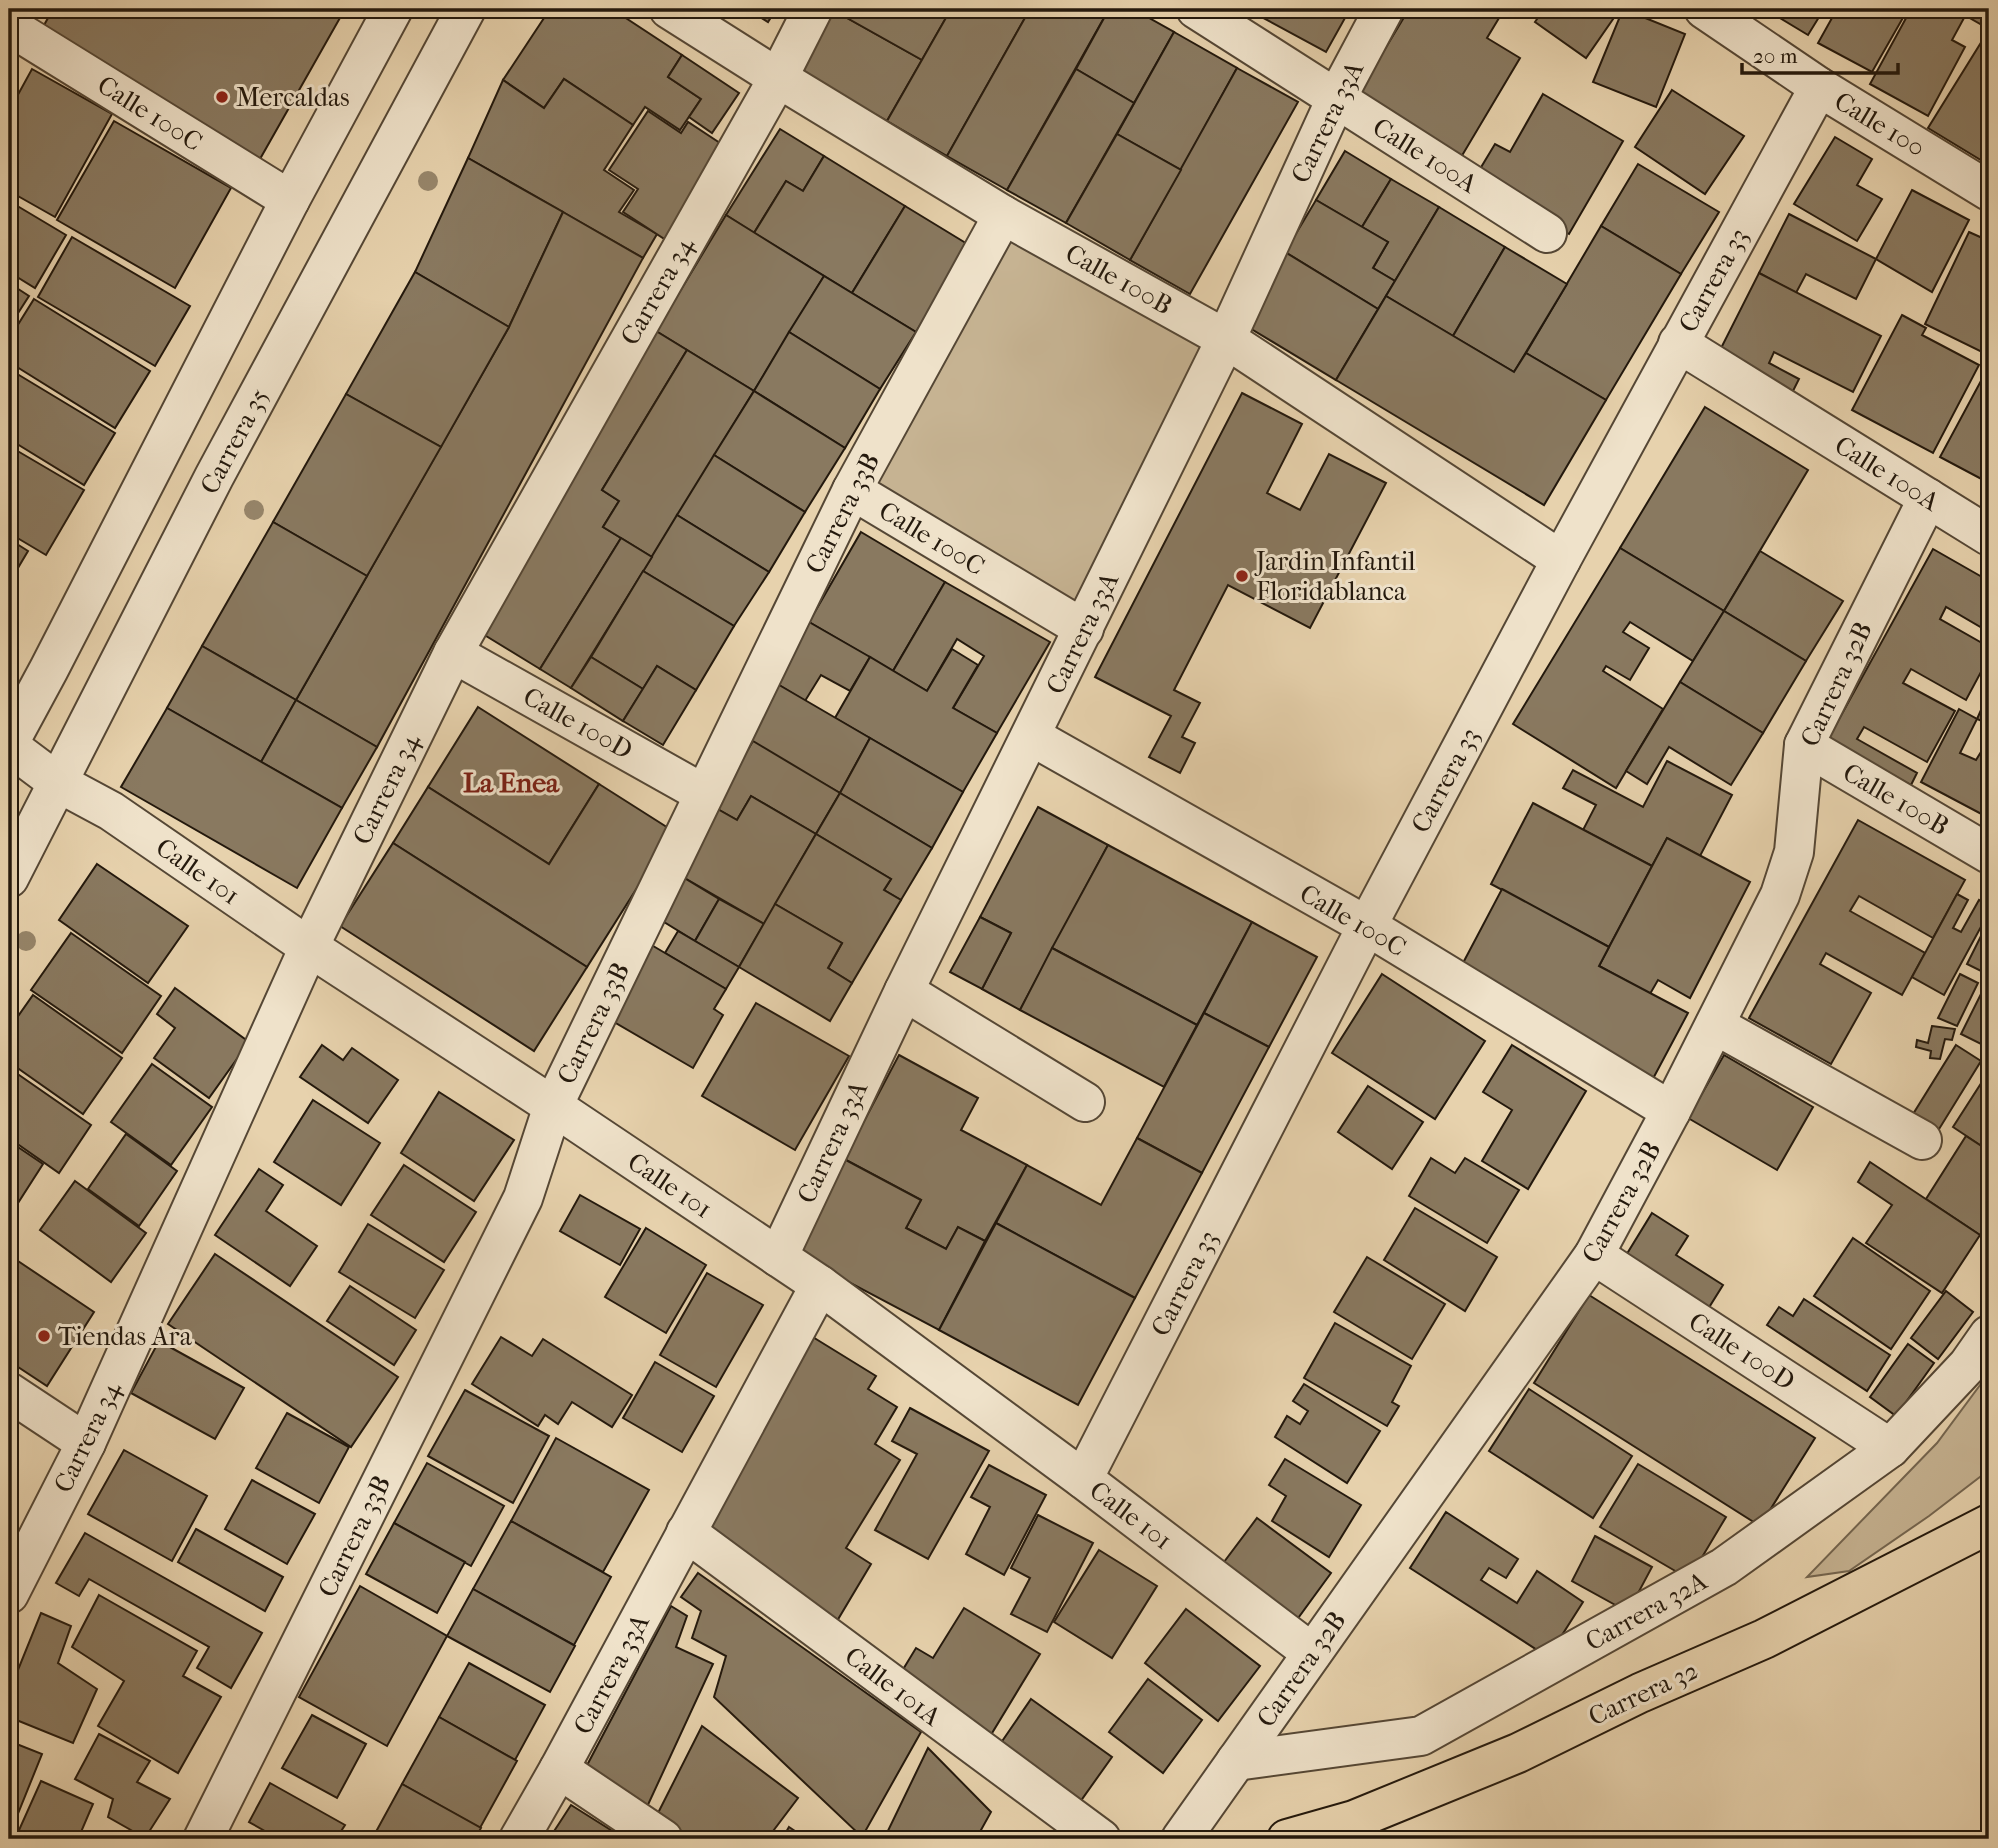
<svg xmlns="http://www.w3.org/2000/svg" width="1998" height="1848" font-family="'IM FELL French Canon',serif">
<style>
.green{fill:#c6b392;stroke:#756650;stroke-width:2}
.building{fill:#897960;stroke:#24190d;stroke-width:2}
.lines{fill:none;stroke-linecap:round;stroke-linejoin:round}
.minor-casing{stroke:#554735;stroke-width:42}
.major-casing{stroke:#24190d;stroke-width:42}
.minor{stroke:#efe2ca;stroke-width:38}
.major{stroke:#e7d2ad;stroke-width:38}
.tree{fill:#97866b}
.poi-dot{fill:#8f2418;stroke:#efe2ca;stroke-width:2.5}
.labels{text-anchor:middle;stroke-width:6;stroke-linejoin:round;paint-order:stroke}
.poi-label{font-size:26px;fill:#24190d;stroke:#efe2ca;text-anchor:start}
.street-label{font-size:26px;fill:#24190d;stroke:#efe2ca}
.neighbourhood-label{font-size:28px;font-weight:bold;fill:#7a1f14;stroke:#efe2ca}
</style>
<rect width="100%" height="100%" fill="#e7d2ad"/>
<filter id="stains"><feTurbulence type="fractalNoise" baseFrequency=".00286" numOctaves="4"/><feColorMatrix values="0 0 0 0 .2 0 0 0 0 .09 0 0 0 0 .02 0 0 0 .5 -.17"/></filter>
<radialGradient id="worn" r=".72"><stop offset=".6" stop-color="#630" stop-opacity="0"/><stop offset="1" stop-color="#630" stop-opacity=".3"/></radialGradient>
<g class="green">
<polygon points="1003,215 1226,339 1084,629 852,490"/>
<polygon points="1989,1373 1989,1470 1929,1516 1849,1571 1807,1577 1937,1443"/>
</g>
<g class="building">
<polygon points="53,9 345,9 256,166 43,27"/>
<polygon points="550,9 612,9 682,55 668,77 701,99 680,130 645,107 633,125 564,79 544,108 503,80"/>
<polygon points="747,9 776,9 768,22"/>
<polygon points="831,9 922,60 887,121 793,69"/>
<polygon points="831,9 951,9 922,60"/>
<polygon points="951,9 1030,9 947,156 887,121"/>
<polygon points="1030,9 1109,9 1007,190 947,156"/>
<polygon points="1109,9 1133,9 1174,32 1134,103 1076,69"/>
<polygon points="1259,9 1350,9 1326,52 1256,14"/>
<polygon points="1409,9 1496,9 1502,13 1487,38 1520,58 1460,159 1356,97"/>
<polygon points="1544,9 1620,9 1586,58 1535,22"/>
<polygon points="1623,9 1685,34 1656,107 1593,82"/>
<polygon points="1765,9 1824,9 1808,35"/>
<polygon points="1837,9 1908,9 1872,72 1818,43"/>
<polygon points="1911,9 1946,9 1964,18 1952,40 1965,47 1928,116 1870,84"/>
<polygon points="1954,9 1989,9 1989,29"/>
<polygon points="1174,32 1237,68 1181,170 1117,134"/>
<polygon points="1982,41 1989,46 1989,165 1928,128"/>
<polygon points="682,55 739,93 712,133 689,117 701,99 668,77"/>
<polygon points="1237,68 1298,102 1190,294 1130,260"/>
<polygon points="32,69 112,114 55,217 9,191 9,111"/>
<polygon points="1076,69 1134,103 1066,223 1007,190"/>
<polygon points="564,79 633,125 604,170 634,190 619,212 657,234 643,258 468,158 503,80 544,108"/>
<polygon points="1672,90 1744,136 1705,194 1635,147"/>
<polygon points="1543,94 1623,141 1569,234 1474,179 1495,144 1510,152"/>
<polygon points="648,111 681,133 688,122 723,145 669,242 623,212 638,189 609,170"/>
<polygon points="114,121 231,188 175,288 57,220"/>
<polygon points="780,129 824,156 803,191 786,181 754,233 726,215"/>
<polygon points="1117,134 1181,170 1130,260 1066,223"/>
<polygon points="1835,137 1872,159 1857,185 1882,199 1857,241 1794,204"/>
<polygon points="1345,151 1391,179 1362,227 1316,200"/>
<polygon points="824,156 905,206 852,293 754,233 786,181 803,191"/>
<polygon points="468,158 563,212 509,327 415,272"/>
<polygon points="1638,164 1719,212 1681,274 1601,226"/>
<polygon points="1391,179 1439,207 1395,281 1373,268 1388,242 1362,227"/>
<polygon points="1912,190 1969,220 1932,292 1876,259"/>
<polygon points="1316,200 1388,242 1373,268 1395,281 1378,309 1285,252"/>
<polygon points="9,201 66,235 35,288 9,272"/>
<polygon points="905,206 969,245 916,332 852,293"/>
<polygon points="1439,207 1505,247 1453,336 1386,296"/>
<polygon points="563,212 643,258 377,747 296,700 509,327"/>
<polygon points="1789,214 1876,259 1856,299 1806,274 1796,293 1759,273"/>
<polygon points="726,215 824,276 754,391 656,331"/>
<polygon points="1601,226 1681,274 1606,400 1526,353"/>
<polygon points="1969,232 1989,241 1989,343 1984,353 1925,324"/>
<polygon points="72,237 190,306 155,366 38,297"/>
<polygon points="1505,247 1567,284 1514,372 1453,336"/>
<polygon points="1285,252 1378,309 1336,380 1243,324"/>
<polygon points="415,272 509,327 441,447 346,394"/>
<polygon points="1759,273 1881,336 1853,392 1774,352 1769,363 1799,379 1790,397 1715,360"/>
<polygon points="824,276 916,332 880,389 789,332"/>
<polygon points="9,283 29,296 9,327"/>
<polygon points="1386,296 1514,372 1526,353 1606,400 1544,505 1336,380"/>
<polygon points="34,299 150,371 115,428 9,362 9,339"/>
<polygon points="1902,315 1926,328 1922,335 1979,365 1933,453 1852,410"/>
<polygon points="656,331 687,350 602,490 619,501 603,527 621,538 540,669 473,628"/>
<polygon points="789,332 880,389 845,448 754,391"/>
<polygon points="687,350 754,391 652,557 603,527 619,501 602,490"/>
<polygon points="1989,366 1989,483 1940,457"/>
<polygon points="9,369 115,433 84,485 9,439"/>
<polygon points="754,391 845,448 805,512 714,455"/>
<polygon points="1242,393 1302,424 1267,493 1300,510 1329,454 1386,483 1310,628 1228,585 1174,690 1200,703 1182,737 1195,743 1180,773 1149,757 1171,716 1095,677"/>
<polygon points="346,394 441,447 367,576 273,522"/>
<polygon points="1705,407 1808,470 1724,611 1620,548"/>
<polygon points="9,446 84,490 46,555 9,533"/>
<polygon points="714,455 805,512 769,572 677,515"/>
<polygon points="677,515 769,572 734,626 643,571"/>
<polygon points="273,522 367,576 296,700 202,646"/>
<polygon points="861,532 945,582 893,671 809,622"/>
<polygon points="621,538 652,557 571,688 540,669"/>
<polygon points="9,539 28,551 9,583"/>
<polygon points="1620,548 1724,611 1693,661 1630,622 1623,632 1649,648 1630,680 1606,666 1603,671 1663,709 1616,788 1513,724"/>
<polygon points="1933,549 1989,581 1989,632 1946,607 1940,619 1989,647 1989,657 1966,700 1911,669 1903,683 1955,711 1927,762 1864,727 1857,739 1917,773 1911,785 1828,739"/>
<polygon points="1760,551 1843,601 1806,661 1724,611"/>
<polygon points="643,571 734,626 696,690 657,666 643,689 591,657"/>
<polygon points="945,582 1050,642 997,733 953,708 984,656 957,639 927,691 893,671"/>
<polygon points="1724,611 1806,661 1763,733 1680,682"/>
<polygon points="809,622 870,657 850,691 821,675 805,701 774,682"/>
<polygon points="202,646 296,700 261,762 167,708"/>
<polygon points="952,649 978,665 953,708 997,733 963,792 835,718 870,657 927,691"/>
<polygon points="591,657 643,689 623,721 571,688"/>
<polygon points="657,666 696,690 663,745 623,721"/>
<polygon points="774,682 870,738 840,793 742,737"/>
<polygon points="1680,682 1763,733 1731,785 1669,747 1647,784 1626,771"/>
<polygon points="1989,692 1989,724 1977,719"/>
<polygon points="296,700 377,747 342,808 261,762"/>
<polygon points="478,707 599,784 549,864 428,787"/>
<polygon points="167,708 342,808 297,888 121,787"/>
<polygon points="1959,709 1977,719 1960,753 1976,760 1989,739 1989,818 1921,782"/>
<polygon points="870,738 963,792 932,848 840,793"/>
<polygon points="753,741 840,793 816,834 751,796 737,820 714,807"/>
<polygon points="1667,761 1732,795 1700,856 1667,838 1652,866 1583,830 1596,805 1563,788 1573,770 1643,807"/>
<polygon points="599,784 673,831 587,967 393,843 428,787 549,864"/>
<polygon points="840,793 932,848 901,900 884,890 891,879 816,834"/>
<polygon points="751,796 816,834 764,924 676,873 714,807 737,820"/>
<polygon points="1533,803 1652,866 1609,947 1491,884"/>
<polygon points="1038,807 1108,845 1020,1010 982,989 1011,933 980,917"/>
<polygon points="1858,820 1965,880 1933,938 1859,896 1850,911 1925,953 1902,995 1826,953 1820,964 1871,993 1831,1064 1749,1018"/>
<polygon points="816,834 891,879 884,890 901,900 852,983 828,968 842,943 775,904"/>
<polygon points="1667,838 1750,882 1690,998 1658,980 1650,994 1599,966"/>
<polygon points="393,843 587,967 534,1051 340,926"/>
<polygon points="1108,845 1252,922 1197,1025 1052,948"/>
<polygon points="97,864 188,926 148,983 59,920"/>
<polygon points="676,873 719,899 695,941 651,914"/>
<polygon points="1502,889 1609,947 1599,966 1688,1013 1648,1088 1463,963"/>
<polygon points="1957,894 1968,900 1953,928 1961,932 1979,900 1989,906 1989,912 1944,995 1912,977"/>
<polygon points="719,899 764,924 739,967 695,941"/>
<polygon points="775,904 842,943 828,968 852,983 830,1021 739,967"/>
<polygon points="980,917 1011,933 982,989 950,972"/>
<polygon points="1989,920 1989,975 1967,964"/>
<polygon points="1252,922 1317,957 1269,1047 1204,1013"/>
<polygon points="678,931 739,967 726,989 665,953"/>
<polygon points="71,933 161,996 122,1053 31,990"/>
<polygon points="643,940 726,989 714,1009 723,1015 693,1068 609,1019"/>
<polygon points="1052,948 1197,1025 1164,1087 1020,1010"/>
<polygon points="1382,974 1485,1041 1435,1119 1332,1053"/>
<polygon points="1960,974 1978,983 1957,1026 1938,1018"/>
<polygon points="1989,978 1989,1048 1961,1034"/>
<polygon points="175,988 249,1042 209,1098 154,1058 175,1028 157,1014"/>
<polygon points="33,995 122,1058 83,1114 9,1062 9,1029"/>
<polygon points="756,1003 849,1056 795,1150 702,1096"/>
<polygon points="1204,1013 1269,1047 1202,1173 1137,1138"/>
<polygon points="1932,1026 1955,1029 1952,1040 1945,1039 1940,1059 1930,1058 1931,1051 1916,1047 1917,1040 1928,1043"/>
<polygon points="322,1045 343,1060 352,1048 398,1080 368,1123 300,1077"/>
<polygon points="1512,1045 1586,1091 1528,1189 1482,1161 1512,1110 1483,1092"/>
<polygon points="1956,1045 1981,1061 1936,1134 1910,1119"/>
<polygon points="899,1055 978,1098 961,1130 1027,1165 985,1241 958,1227 946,1249 906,1228 921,1200 844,1159"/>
<polygon points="1724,1055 1813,1107 1777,1170 1688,1118"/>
<polygon points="152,1064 212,1107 171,1165 111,1122"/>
<polygon points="9,1068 91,1125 59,1173 9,1138"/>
<polygon points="1989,1071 1989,1151 1953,1127"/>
<polygon points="1368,1086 1423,1122 1392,1169 1338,1132"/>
<polygon points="439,1092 514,1140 474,1201 401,1153"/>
<polygon points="313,1100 380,1143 341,1205 274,1162"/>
<polygon points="126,1134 177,1171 139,1226 88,1189"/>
<polygon points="1966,1136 1989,1151 1989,1241 1926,1199"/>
<polygon points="1137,1138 1202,1173 1135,1298 996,1223 1027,1165 1101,1205"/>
<polygon points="9,1141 43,1164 9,1217"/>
<polygon points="1431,1158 1455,1173 1465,1158 1519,1190 1487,1243 1409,1196"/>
<polygon points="844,1159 921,1200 906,1228 946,1249 958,1227 985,1241 939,1330 794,1253"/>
<polygon points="1870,1162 1980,1235 1942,1293 1866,1243 1892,1205 1858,1182"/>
<polygon points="404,1165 476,1212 444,1262 371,1215"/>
<polygon points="259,1169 283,1185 266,1211 317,1246 290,1286 215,1235"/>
<polygon points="75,1181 146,1233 111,1282 40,1230"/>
<polygon points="580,1195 640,1229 620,1265 560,1231"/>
<polygon points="1415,1208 1497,1257 1465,1311 1384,1260"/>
<polygon points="1652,1213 1688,1236 1676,1255 1723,1285 1708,1309 1625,1257"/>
<polygon points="996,1223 1135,1298 1078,1405 939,1330"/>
<polygon points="368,1224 444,1270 415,1318 339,1272"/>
<polygon points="646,1228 706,1265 666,1333 605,1297"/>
<polygon points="1853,1238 1930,1291 1891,1349 1814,1296"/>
<polygon points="215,1254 398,1377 351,1447 168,1324"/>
<polygon points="9,1255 94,1312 47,1386 9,1361"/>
<polygon points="1367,1257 1445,1304 1412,1359 1334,1312"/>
<polygon points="707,1273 763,1305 716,1387 660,1355"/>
<polygon points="350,1286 416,1330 394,1365 327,1321"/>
<polygon points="1946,1291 1973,1312 1938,1359 1911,1338"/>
<polygon points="1589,1295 1815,1438 1760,1526 1534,1383"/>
<polygon points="1804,1299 1890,1355 1867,1391 1767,1325 1779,1307 1793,1316"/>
<polygon points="1335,1323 1411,1366 1392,1402 1399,1406 1387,1426 1304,1378"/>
<polygon points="803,1331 876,1376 868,1389 897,1407 875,1444 900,1460 846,1548 871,1564 837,1621 696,1531"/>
<polygon points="501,1337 532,1356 543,1339 632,1395 612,1427 572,1402 558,1424 545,1415 538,1426 472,1384"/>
<polygon points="159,1341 244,1388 215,1439 131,1393"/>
<polygon points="1908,1344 1934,1363 1896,1416 1870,1397"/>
<polygon points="655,1362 714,1396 682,1452 623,1418"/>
<polygon points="1304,1384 1380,1431 1347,1483 1275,1437 1287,1416 1300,1424 1308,1411 1293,1401"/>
<polygon points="1529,1389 1632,1456 1593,1518 1489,1451"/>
<polygon points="465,1390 549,1436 513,1503 428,1456"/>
<polygon points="910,1408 989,1451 928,1559 875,1530 917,1454 892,1441"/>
<polygon points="287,1413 349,1447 319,1503 256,1468"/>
<polygon points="556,1438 649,1490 603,1572 511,1521"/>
<polygon points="124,1450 207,1496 172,1561 88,1514"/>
<polygon points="1285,1459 1361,1505 1329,1557 1272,1521 1286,1496 1269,1485"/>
<polygon points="427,1463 504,1506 471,1566 394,1523"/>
<polygon points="1638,1464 1726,1517 1689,1579 1600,1527"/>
<polygon points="989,1465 1046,1495 1004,1575 966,1554 990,1507 971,1497"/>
<polygon points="252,1480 315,1514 287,1564 225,1529"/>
<polygon points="1446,1512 1518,1559 1506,1578 1489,1568 1481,1580 1517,1603 1537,1571 1583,1602 1548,1657 1410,1568"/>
<polygon points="1038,1515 1093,1543 1047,1632 1011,1614 1030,1578 1011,1568"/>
<polygon points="1257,1518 1331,1573 1293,1625 1218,1570"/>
<polygon points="511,1521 611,1577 574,1645 473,1589"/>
<polygon points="394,1523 465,1562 437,1613 366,1574"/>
<polygon points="196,1529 283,1577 265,1611 178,1562"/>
<polygon points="85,1533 262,1633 231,1688 197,1668 209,1647 89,1579 79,1596 56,1583"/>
<polygon points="1595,1536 1652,1567 1628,1612 1572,1581"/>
<polygon points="1099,1550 1157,1586 1112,1658 1054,1622"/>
<polygon points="698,1573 921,1732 862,1837 714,1697 726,1656 692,1638 701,1611 681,1597"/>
<polygon points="360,1586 447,1636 387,1746 299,1697"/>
<polygon points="473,1589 575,1646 550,1692 447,1636"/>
<polygon points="99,1595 197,1651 183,1676 221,1697 178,1773 98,1726 124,1681 72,1647"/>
<polygon points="671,1606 687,1616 676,1647 713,1664 646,1809 584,1771"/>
<polygon points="964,1608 1040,1654 989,1738 896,1681 916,1648 933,1658"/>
<polygon points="1186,1609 1260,1666 1218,1721 1145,1663"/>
<polygon points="41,1613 71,1626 58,1663 97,1689 73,1743 9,1717 9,1692"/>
<polygon points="469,1663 545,1705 515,1760 439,1717"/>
<polygon points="1148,1679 1202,1720 1163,1773 1109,1732"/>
<polygon points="1031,1699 1112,1757 1075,1809 994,1753"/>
<polygon points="312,1715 366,1744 337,1798 282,1768"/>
<polygon points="439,1717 517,1761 480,1828 402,1784"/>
<polygon points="702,1726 798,1798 767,1839 689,1839 656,1817"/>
<polygon points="99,1734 150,1761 137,1782 170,1799 145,1838 108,1817 113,1799 75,1779"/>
<polygon points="9,1741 42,1754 9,1836"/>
<polygon points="928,1748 991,1812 976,1839 884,1839"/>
<polygon points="41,1781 93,1804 78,1839 15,1839"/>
<polygon points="270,1783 345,1825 336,1839 279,1839 249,1822"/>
<polygon points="402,1784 481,1828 475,1839 372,1839"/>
<polygon points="571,1805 625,1839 549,1839"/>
<polygon points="789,1827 807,1839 782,1839"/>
</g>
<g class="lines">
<g class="minor-casing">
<g id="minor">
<polyline points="669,9 778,78 1003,215 1226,339 1561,560"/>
<polyline points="1196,9 1547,233"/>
<polyline points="1704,9 1819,87 1989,191"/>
<polyline points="9,26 290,200"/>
<polyline points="1678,343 1989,536"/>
<polyline points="852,490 1084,629"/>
<polyline points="453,653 704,794"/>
<polyline points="1031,736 1367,926 1671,1111"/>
<polyline points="9,743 49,669 290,200 393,9"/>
<polyline points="1804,745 1989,854"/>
<polyline points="9,746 57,782 111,811 309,947 553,1106 820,1285 1083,1479 1312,1653"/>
<polyline points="9,878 214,477 466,9"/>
<polyline points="904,991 1085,1102"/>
<polyline points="1715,1025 1922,1140"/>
<polyline points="1594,1255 1890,1448"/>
<polyline points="778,1257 904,991 1226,339 1336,99 1384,9"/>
<polyline points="9,1392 86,1443"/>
<polyline points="1083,1479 1367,926 1561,560 1819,87"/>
<polyline points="686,1532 1101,1839"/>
<polyline points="9,1594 86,1443 309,947 453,653 778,78 813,9"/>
<polyline points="1236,1761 1421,1736 1724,1567 1890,1448 1968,1365 1989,1335"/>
<polyline points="559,1769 663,1839"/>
<polyline points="203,1839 523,1198 553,1106 852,490 1003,215"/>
<polyline points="519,1839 559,1769 820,1285"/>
<polyline points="1181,1839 1594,1255 1671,1111 1780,895 1794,852 1804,745 1928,498"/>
</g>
</g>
<g class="major-casing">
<polyline id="major" points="1287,1839 1354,1820 1518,1753 1640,1693 1764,1639 1989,1524"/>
</g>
<use href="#minor" class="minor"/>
<use href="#major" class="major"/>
</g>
<g class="tree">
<circle cx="428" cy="181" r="10"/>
<circle cx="254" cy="510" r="10"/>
<circle cx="26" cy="941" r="10"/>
</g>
<g class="poi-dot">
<circle cx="222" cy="97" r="7"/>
<circle cx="1242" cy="576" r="7"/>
<circle cx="44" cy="1336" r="7"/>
</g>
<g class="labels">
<g class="poi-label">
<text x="236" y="106">Mercaldas</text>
<text x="1256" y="570">Jardin Infantil<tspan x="1256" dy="30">Floridablanca</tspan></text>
<text x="58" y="1345">Tiendas Ara</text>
</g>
<g class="street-label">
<text transform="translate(150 113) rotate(32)" y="9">Calle 100C</text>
<text transform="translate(1327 122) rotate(-64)" y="9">Carrera 33A</text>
<text transform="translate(1880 124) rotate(31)" y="9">Calle 100</text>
<text transform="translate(1425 155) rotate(32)" y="9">Calle 100A</text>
<text transform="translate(1119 279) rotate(29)" y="9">Calle 100B</text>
<text transform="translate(1713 280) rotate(-61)" y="9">Carrera 33</text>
<text transform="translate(657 291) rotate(-60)" y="9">Carrera 34</text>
<text transform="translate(234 441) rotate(-62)" y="9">Carrera 35</text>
<text transform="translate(1887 473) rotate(32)" y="9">Calle 100A</text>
<text transform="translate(842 513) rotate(-63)" y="9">Carrera 33B</text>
<text transform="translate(932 538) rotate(31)" y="9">Calle 100C</text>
<text transform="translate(1082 633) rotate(-64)" y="9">Carrera 33A</text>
<text transform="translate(1836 684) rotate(-65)" y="9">Carrera 32B</text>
<text transform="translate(578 723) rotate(29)" y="9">Calle 100D</text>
<text transform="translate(1445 780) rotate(-62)" y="9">Carrera 33</text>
<text transform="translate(386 789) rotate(-64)" y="9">Carrera 34</text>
<text transform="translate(1896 799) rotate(30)" y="9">Calle 100B</text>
<text transform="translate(198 871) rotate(35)" y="9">Calle 101</text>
<text transform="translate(1353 920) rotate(30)" y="9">Calle 100C</text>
<text transform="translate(593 1023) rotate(-64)" y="9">Carrera 33B</text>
<text transform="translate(832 1142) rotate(-65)" y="9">Carrera 33A</text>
<text transform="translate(670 1185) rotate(34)" y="9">Calle 101</text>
<text transform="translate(1621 1202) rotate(-61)" y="9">Carrera 32B</text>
<text transform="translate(1184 1283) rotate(-63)" y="9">Carrera 33</text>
<text transform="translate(1742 1351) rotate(33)" y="9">Calle 100D</text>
<text transform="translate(87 1437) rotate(-64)" y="9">Carrera 34</text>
<text transform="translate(1131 1515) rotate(37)" y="9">Calle 101</text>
<text transform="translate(354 1536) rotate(-64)" y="9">Carrera 33B</text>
<text transform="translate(1646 1611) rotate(-29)" y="9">Carrera 32A</text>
<text transform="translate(1301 1669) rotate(-55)" y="9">Carrera 32B</text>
<text transform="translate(611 1674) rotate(-62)" y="9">Carrera 33A</text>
<text transform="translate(893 1686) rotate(37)" y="9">Calle 101A</text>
<text transform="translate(1643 1693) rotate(-25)" y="9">Carrera 32</text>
</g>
<g class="neighbourhood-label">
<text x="511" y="792">La Enea</text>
</g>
</g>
<rect width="1998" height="1848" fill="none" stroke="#e7d2ad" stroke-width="35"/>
<rect x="10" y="10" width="1977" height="1827" fill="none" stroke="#24190d" stroke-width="3.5"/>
<rect x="18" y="18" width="1963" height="1813" fill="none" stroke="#24190d" stroke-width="2"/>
<path d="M1742 63v10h156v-10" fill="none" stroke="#24190d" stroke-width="3.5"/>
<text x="1753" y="63" font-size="21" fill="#24190d" stroke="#efe2ca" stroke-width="5" paint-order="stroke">20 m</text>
<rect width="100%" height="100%" filter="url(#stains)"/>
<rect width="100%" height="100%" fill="url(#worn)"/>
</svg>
